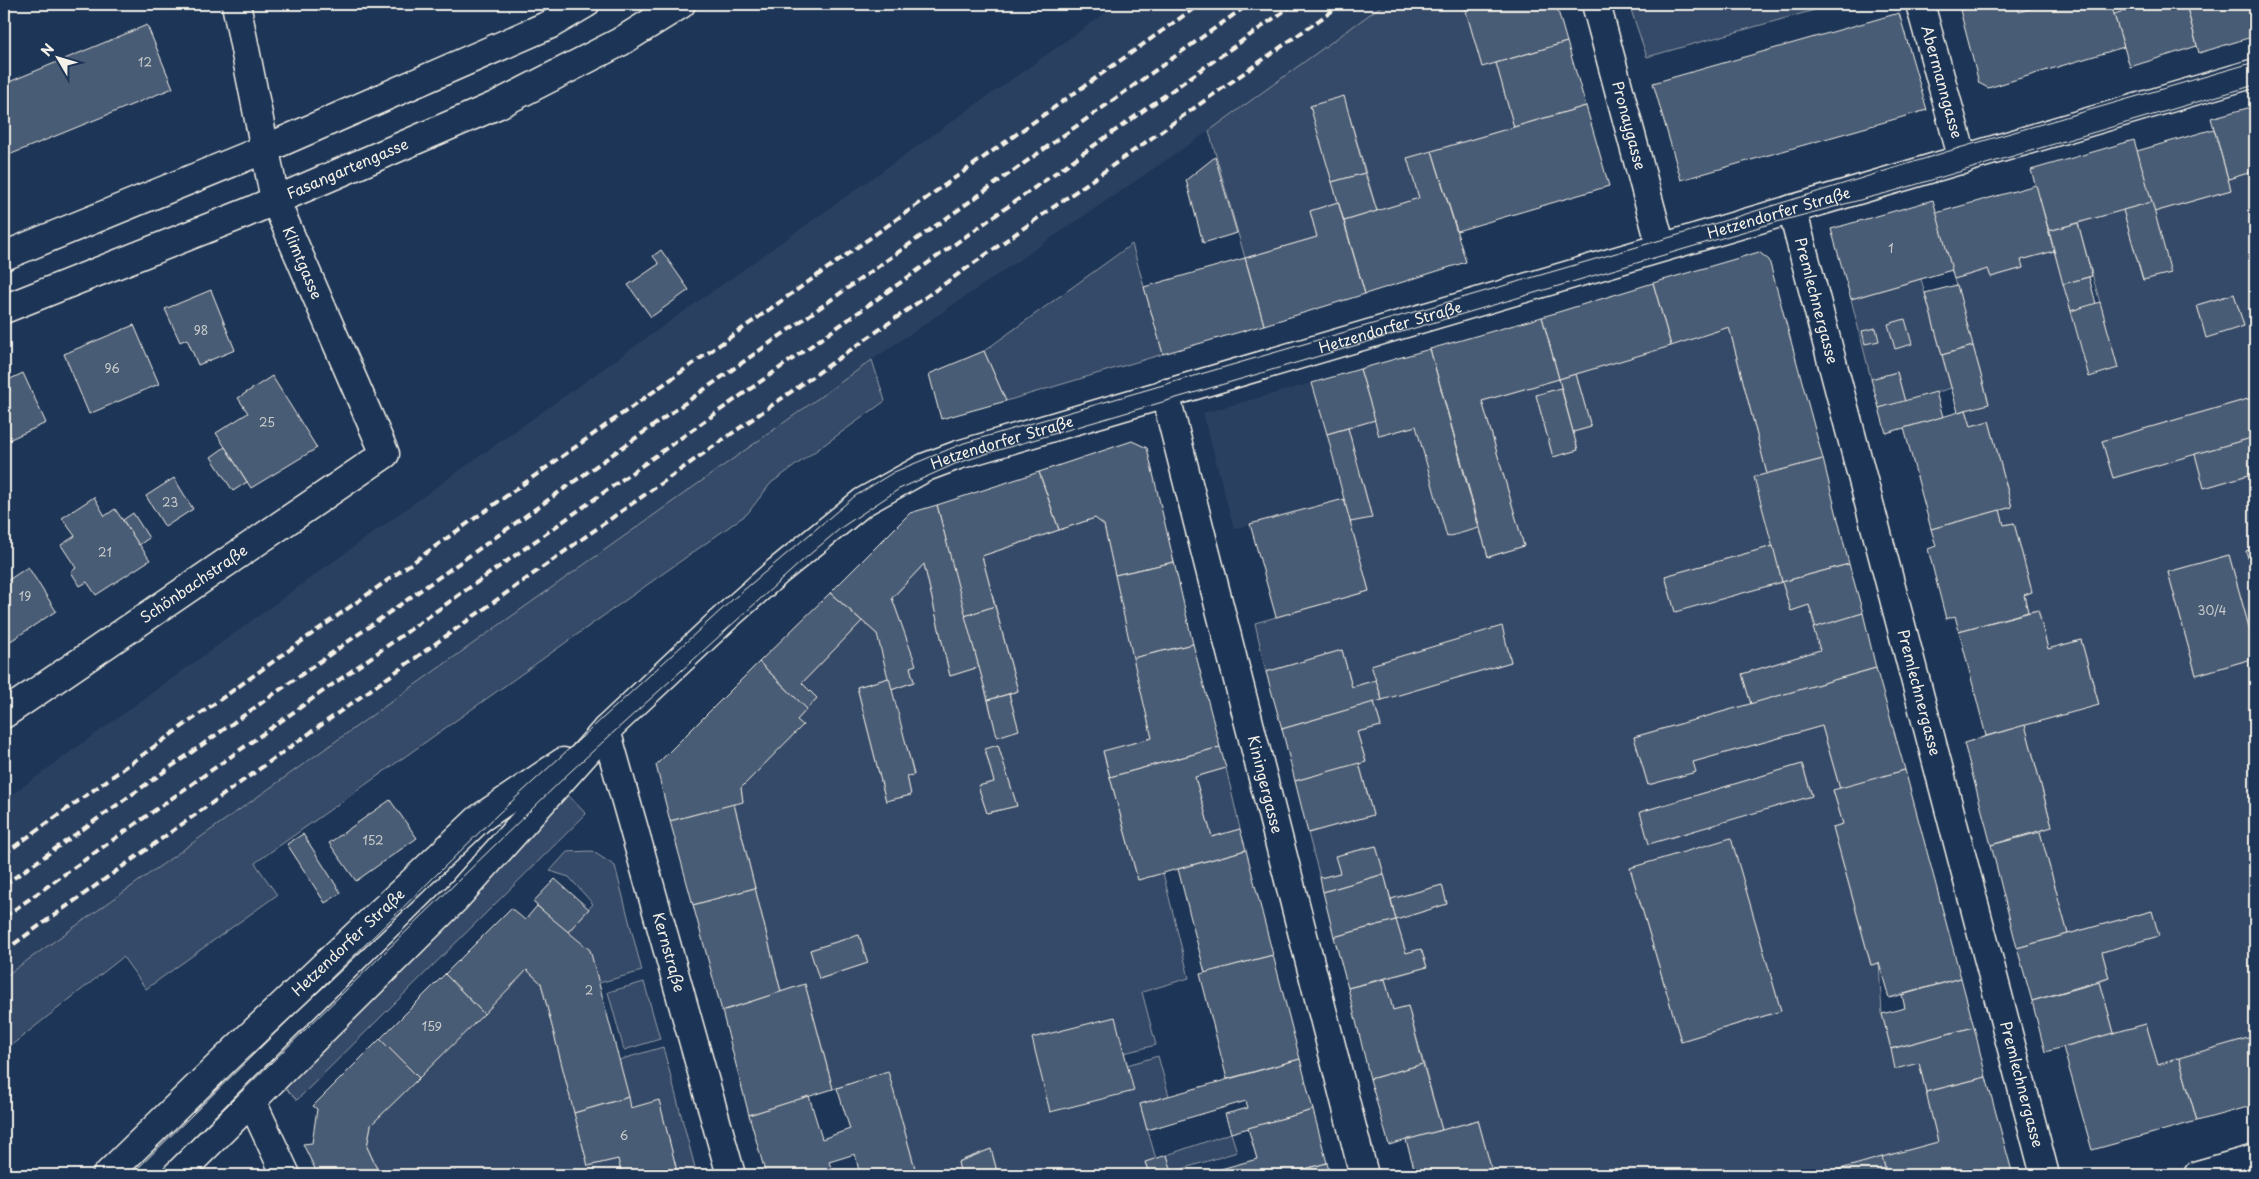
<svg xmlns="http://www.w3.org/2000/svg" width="2259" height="1179" font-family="'Playpen Sans',sans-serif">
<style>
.built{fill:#2a4060}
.green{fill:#354a67;stroke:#949ea8;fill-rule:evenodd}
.building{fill:#485b74;stroke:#f4f1e8}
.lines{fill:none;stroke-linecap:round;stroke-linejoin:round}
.minor-casing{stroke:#f4f1e8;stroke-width:31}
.secondary-casing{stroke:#f4f1e8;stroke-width:31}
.minor{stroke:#1d3557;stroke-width:28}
.secondary{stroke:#1d3557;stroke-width:28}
.tram{stroke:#f4f1e8;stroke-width:1}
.rail{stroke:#f4f1e8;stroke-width:4;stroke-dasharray:8 4;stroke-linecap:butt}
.labels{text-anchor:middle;stroke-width:4;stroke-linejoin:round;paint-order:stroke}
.number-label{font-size:12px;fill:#c9cccb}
.street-label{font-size:15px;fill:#f4f1e8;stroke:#1d3557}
</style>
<rect width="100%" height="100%" fill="#1d3557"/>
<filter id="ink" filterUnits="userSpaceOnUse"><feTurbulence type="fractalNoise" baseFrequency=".02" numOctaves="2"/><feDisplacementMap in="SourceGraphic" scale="10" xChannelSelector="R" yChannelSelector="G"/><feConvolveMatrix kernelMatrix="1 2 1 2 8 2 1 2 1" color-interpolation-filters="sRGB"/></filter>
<g filter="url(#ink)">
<g class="built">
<polygon points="1118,4 1384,4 1209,131 872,360 4,977 4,800 457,472"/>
<polygon points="1312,383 1344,499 1234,529 1203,413"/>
</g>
<g class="green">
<polygon points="1384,4 1464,4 1482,66 1496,63 1514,127 1408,158 1419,198 1377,211 1344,97 1311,106 1338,202 1310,211 1317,237 1245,258 1209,131"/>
<polygon points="1629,4 1836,4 1647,57"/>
<path d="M 2255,171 L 2255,397 L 2102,441 L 2113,478 L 2195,454 L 2204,488 L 2255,473 L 2255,548 L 2246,551 L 2255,577 L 2255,649 L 2229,555 L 2168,572 L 2196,675 L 2255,658 L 2255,1036 L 2158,1065 L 2146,1024 L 2114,1033 L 2100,982 L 2109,978 L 2102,952 L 2158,936 L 2152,911 L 2068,934 L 2040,832 L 2052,826 L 2025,725 L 2099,704 L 2081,640 L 2048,649 L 2038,610 L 2028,612 L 2024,595 L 2032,592 L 2014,523 L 2004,525 L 2000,510 L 2012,507 L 1989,421 L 1971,426 L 1966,410 L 1989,403 L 1954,279 L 1988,269 L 1991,277 L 2023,268 L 2021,260 L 2054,251 L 2071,311 L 2118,368 L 2078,223 L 2123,210 L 2143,280 L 2170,273 L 2154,212 L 2231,190 L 2228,179 ZM 2234,294 L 2244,326 L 2206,337 L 2197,305 Z"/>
<polygon points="1132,244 1163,354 1006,401 984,351"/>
<polygon points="1921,279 1951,388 1905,402 1897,372 1871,379 1851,299"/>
<path d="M 1729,327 L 1767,474 L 1755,477 L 1773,546 L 1665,576 L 1675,611 L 1782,582 L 1791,611 L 1809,605 L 1820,650 L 1742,674 L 1751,704 L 1634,737 L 1648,785 L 1695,772 L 1693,762 L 1822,726 L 1840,789 L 1833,790 L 1843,824 L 1833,827 L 1871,965 L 1879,963 L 1882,1014 L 1891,1049 L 1919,1063 L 1938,1142 L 1820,1175 L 1493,1175 L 1478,1120 L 1442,1130 L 1408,1006 L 1393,1010 L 1385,979 L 1427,967 L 1421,949 L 1406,953 L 1396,920 L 1447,904 L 1442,885 L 1391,899 L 1376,846 L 1336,856 L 1340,873 L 1320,878 L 1308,833 L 1373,815 L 1359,763 L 1366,761 L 1357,732 L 1381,726 L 1374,702 L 1511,662 L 1502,627 L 1372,665 L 1376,680 L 1352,687 L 1342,650 L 1266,672 L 1255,623 L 1369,591 L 1350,522 L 1372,517 L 1348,428 L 1375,420 L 1379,436 L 1416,426 L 1479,528 L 1489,557 L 1524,546 L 1482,401 L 1559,379 L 1561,388 L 1536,395 L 1553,457 L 1578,450 L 1573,432 L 1591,427 L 1576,374 ZM 1802,764 L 1812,795 L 1649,843 L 1640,812 ZM 1731,839 L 1781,1011 L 1681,1041 L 1630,868 Z"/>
<polygon points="872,360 885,401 771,483 747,514 255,863 277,895 146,989 123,957 4,1051 4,977"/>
<path d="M 1095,518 L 1104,525 L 1152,738 L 1103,752 L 1138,880 L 1163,873 L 1189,978 L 1142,992 L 1156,1045 L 1124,1053 L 1127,1065 L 1158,1056 L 1169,1096 L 1140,1104 L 1156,1159 L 1145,1163 L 1150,1175 L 998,1175 L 991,1149 L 958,1162 L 961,1175 L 905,1175 L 916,1172 L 888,1072 L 833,1089 L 805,984 L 781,992 L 734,804 L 743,801 L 741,788 L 802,725 L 797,720 L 817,698 L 802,683 L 862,621 L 877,634 L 889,678 L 857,687 L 886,801 L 911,795 L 907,776 L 914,774 L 891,690 L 914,682 L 910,667 L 915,665 L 892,598 L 924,564 L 950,676 L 979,667 L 997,736 L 1018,730 L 1009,694 L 1018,691 L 982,556 ZM 998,745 L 1017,806 L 987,813 L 978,786 L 994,782 L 985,750 ZM 859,935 L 868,963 L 820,979 L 810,950 Z"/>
<polygon points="1226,768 1240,829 1212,837 1195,777"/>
<polygon points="566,793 586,814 297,1100 276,1079"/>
<polygon points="592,851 615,866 642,971 599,983 567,933 593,904 569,877 550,871 567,852"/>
<polygon points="527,970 541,983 588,1166 618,1159 622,1175 556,1175 554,1171 546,1175 457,1175 455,1170 445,1175 380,1175 367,1147 371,1125"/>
<polygon points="644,982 660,1039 624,1050 608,992"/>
<polygon points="663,1047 697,1175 678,1175 659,1101 631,1108 619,1060"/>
<polygon points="1231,1133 1237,1152 1172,1172 1167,1155"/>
</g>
<g class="building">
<polygon points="1464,4 1556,4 1567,42 1482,67"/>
<polygon points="1958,4 1983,4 1960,10"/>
<polygon points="1983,4 2017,4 2019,12 2039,6 2039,4 2111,4 2124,47 1988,88 1979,83 1960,10"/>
<polygon points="2147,4 2186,4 2197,46 2130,67 2114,14"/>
<polygon points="2186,4 2255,4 2255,36 2199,53"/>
<polygon points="1899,13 1927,110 1681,180 1653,83"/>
<polygon points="147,25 173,88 4,157 4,84"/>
<polygon points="1567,42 1586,106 1514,127 1496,63"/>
<polygon points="1344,96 1365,173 1332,182 1310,106"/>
<polygon points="1586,106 1609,186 1457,231 1432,151"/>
<polygon points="2255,106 2255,171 2228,179 2211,118"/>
<polygon points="2214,129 2231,190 2154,212 2137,151"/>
<polygon points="2134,140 2152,202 2049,231 2031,170"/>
<polygon points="1432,151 1466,262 1365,294 1344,221 1419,198 1407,158"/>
<polygon points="1215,157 1237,233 1203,243 1186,180"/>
<polygon points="1365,173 1377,211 1344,221 1332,182"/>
<polygon points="2036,185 2054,251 2021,260 2023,268 1991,277 1988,269 1954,279 1936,213"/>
<polygon points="1933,200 1952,270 1851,299 1831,229"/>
<polygon points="1338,202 1365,294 1264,325 1245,258 1317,237 1310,211"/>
<polygon points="2152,202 2171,273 2143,280 2123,210"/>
<polygon points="2078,223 2092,276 2063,284 2049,231"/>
<polygon points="661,250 689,290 651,317 628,285 659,264 653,256"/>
<polygon points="1759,252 1769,260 1823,459 1767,474 1729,327 1671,346 1653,283"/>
<polygon points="1245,258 1264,325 1163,354 1144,287"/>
<polygon points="2089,277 2096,304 2071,311 2063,284"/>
<polygon points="1653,283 1671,346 1559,379 1542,317"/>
<polygon points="1957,285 1973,346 1942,355 1925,293"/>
<polygon points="211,290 235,350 198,365 187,339 180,342 165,309"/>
<polygon points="2234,294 2244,326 2206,338 2197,305"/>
<polygon points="2100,302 2118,368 2089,377 2071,311"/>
<polygon points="1542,317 1559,379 1482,401 1524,546 1488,557 1430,349"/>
<polygon points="1905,319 1912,344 1895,349 1888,324"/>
<polygon points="134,325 159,384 89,414 64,354"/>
<polygon points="1876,328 1879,341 1865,344 1862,331"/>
<polygon points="1973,346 1989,404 1958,412 1942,355"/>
<polygon points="1430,349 1479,528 1447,537 1416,426 1379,436 1360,369"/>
<polygon points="984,351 1006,401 941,419 929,374"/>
<polygon points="1360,369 1375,420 1327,434 1312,383"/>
<polygon points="1897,372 1905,402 1879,408 1871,379"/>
<polygon points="23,373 46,423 4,442 4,382"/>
<polygon points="1576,374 1591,427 1573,432 1559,379"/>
<polygon points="272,376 317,448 251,488 216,433 248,413 238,398"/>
<polygon points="1561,388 1578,450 1553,457 1536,395"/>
<polygon points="1936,392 1943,417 1886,433 1879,408"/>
<polygon points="2255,397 2255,437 2113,478 2102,441"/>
<polygon points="1966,410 1971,426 1989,421 2012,507 1931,529 1904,428"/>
<polygon points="1348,428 1372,518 1350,522 1327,434"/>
<polygon points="2255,437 2255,473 2204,488 2195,454"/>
<polygon points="1132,441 1147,448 1174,562 1115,575 1104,525 1095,518 1059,530 1039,472"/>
<polygon points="225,447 247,482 233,491 211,457"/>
<polygon points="1823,459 1849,564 1782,582 1754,477"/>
<polygon points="1039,472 1059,530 982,556 995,606 965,616 937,505"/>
<polygon points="174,478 193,509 165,527 146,496"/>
<polygon points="94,497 105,516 115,509 150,560 96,595 87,582 80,586 71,572 76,568 61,545 75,536 62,518"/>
<polygon points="1344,499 1369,591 1276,617 1250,524"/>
<polygon points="937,505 979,667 950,676 924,564 892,598 916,665 910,667 914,682 891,690 877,634 830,593 910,513"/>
<polygon points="2000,510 2004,525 2014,523 2032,592 2024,595 2028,612 1959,631 1955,616 1946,619 1928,549 1936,546 1931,529"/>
<polygon points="133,513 149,538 139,545 123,520"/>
<polygon points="1773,546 1782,582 1675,612 1665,576"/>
<polygon points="2255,548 2255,577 2254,578 2246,551"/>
<polygon points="2229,555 2255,649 2255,658 2196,675 2168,572"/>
<polygon points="1174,562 1193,644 1133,658 1115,575"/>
<polygon points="1849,564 1863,613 1816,628 1809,605 1791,611 1782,582"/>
<polygon points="28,567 56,611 9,642 4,633 4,583"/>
<polygon points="830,593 862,621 802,683 817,698 807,709 759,662"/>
<polygon points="995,606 1018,691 988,700 965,616"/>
<polygon points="2038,610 2048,649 2081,640 2099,705 1986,736 1959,631"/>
<polygon points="1863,613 1876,668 1751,704 1742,674 1820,650 1813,628"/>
<polygon points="1502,626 1511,662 1382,700 1371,665"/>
<polygon points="1193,644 1220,747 1110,777 1103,751 1152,738 1133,658"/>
<polygon points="1342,650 1352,687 1376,680 1382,700 1282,729 1266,672"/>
<polygon points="759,662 807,709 797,720 803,725 741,788 743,802 670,821 656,765"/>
<polygon points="1876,668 1905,770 1840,789 1822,726 1693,762 1696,772 1648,785 1634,737"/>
<polygon points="889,678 914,775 907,776 911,795 886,801 857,687"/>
<polygon points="1009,694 1019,730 997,737 988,700"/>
<polygon points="1374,702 1381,726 1357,732 1366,762 1295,781 1282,729"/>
<polygon points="2025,725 2052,827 1991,845 1964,743"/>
<polygon points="998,745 1017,806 987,813 978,786 994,782 985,749"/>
<polygon points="1220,747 1226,768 1195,777 1212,837 1240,829 1246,850 1138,880 1110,777"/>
<polygon points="1359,763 1373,815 1308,833 1295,781"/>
<polygon points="1802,764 1812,796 1649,844 1640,812"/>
<polygon points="1905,770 1961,978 1889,998 1879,963 1871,965 1833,827 1843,824 1833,790"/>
<polygon points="390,800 417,838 356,881 329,843"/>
<polygon points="734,804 755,888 693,905 670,821"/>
<polygon points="2040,832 2068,934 2017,948 1991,845"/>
<polygon points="303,834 341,893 325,903 287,844"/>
<polygon points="1731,838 1781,1011 1681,1041 1630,868"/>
<polygon points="1376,846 1384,874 1323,892 1320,878 1340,873 1335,856"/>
<polygon points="1246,850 1273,955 1205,973 1178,869"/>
<polygon points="1384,874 1396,920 1334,937 1323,892"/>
<polygon points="555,879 589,909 567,933 533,902"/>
<polygon points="1442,885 1447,904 1396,920 1391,899"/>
<polygon points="755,888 781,992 722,1011 693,905"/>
<polygon points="537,906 590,950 629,1097 574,1113 541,983 527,970 484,1014 445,974 511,908 525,920"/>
<polygon points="2152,911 2159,936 2102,952 2109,978 2032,1001 2017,948"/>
<polygon points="1396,920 1406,953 1421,949 1427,967 1348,988 1334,937"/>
<polygon points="859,935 868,963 819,979 810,950"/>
<polygon points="1273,955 1300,1059 1227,1079 1200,974"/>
<polygon points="445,974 484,1014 419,1078 380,1039"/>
<polygon points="1961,978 1974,1027 1891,1049 1882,1014 1905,1008 1902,995"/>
<polygon points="1385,979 1393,1010 1408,1006 1423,1064 1370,1079 1348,988"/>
<polygon points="2100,982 2114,1033 2045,1052 2032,1001"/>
<polygon points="805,984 833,1089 749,1115 722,1011"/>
<polygon points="1115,1017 1134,1091 1050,1112 1032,1038"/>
<polygon points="2146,1024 2158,1065 2179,1058 2197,1121 2092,1150 2063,1047"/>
<polygon points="1974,1027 1986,1077 1926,1092 1919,1063 1895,1069 1891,1049"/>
<polygon points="2255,1036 2255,1105 2197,1121 2179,1058"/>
<polygon points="380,1039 419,1078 371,1125 367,1147 380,1175 318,1175 303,1144 312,1143 317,1109 313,1106"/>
<polygon points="1300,1059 1313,1110 1231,1133 1225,1114 1248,1108 1246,1101 1147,1130 1140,1104"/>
<polygon points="1423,1064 1442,1130 1389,1145 1370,1079"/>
<polygon points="888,1071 916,1172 905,1175 860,1175 855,1154 829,1162 834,1175 766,1175 749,1115 809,1096 822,1139 850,1129 837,1088"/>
<polygon points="1986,1077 2013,1175 1887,1175 1882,1157 1938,1142 1926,1092"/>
<polygon points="629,1097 631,1108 659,1100 678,1175 622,1175 618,1159 588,1166 574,1113"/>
<polygon points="1313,1110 1327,1163 1283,1175 1199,1175 1257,1159 1248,1128"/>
<polygon points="1478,1120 1493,1175 1416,1175 1406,1140"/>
<polygon points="991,1149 998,1175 961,1175 958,1162"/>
<polygon points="1167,1155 1172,1172 1150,1175 1145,1162"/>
<polygon points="1882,1157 1887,1175 1820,1175"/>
<polygon points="1327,1163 1330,1175 1283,1175"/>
</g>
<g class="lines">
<g class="minor-casing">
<g id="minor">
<path id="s1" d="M 1596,4 L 1661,247"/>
<path id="s2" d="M 1920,4 L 1963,160"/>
<path id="s3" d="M 1792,209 L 2045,1175"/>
<path id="s4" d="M 1165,393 L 1364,1175"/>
<path id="s5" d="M 4,714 L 385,454 L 275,200 L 236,4"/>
<path id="s6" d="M 606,730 L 731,1175"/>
<polyline points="252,1102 286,1175"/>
<polyline points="2198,1175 2255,1159"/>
</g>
</g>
<g class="secondary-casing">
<g id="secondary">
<polyline points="4,256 265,149 551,24 585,4"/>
<path id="s7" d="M 4,309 L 246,213 L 497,105 L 620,42 L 681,4"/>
<path id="s8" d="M 107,1175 L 234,1051 L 479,819 L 563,762"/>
<path id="s9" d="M 177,1175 L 456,898 L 606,730 L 725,618 L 778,571 L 863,502 L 926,467 L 958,455 L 2255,73"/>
</g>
</g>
<use href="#minor" class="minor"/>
<use href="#secondary" class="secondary"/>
<g class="tram">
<polyline points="131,1175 499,813 732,600 855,496 894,472 964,443 1678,235 1959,148 2255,62"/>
<polyline points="156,1175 571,771 802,561 842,527 899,489 955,464 992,452 1773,223 1894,191 2255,85"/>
</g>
<g class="rail">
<polyline points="4,854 323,626 1200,4"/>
<polyline points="4,885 1249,4"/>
<polyline points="4,917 1294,4"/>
<polyline points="4,951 599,527 1342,4"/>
</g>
</g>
</g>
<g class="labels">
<g class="number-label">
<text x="145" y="67">12</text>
<text x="1891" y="253">1</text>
<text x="201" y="335">98</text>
<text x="112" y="373">96</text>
<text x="267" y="427">25</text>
<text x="170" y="507">23</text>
<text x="105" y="557">21</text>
<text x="25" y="601">19</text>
<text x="2212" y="615">30/4</text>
<text x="373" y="845">152</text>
<text x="589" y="995">2</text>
<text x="432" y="1031">159</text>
<text x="624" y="1140">6</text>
</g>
<g class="street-label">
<text dy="5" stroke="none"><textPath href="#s2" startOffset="81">Abermanngasse</textPath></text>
<text dy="5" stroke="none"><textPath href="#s1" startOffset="126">Pronaygasse</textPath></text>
<text dy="5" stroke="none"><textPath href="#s7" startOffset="371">Fasangartengasse</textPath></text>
<text dy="5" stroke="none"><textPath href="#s9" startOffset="1924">Hetzendorfer Straße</textPath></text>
<text transform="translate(302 263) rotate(67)" y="5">Klimtgasse</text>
<text dy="5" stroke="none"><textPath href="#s3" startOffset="95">Premlechnergasse</textPath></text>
<text dy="5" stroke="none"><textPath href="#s9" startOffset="1519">Hetzendorfer Straße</textPath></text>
<text dy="5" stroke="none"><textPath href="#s9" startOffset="1114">Hetzendorfer Straße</textPath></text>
<text dy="5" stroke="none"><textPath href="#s5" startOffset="230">Schönbachstraße</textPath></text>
<text dy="5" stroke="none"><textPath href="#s3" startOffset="500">Premlechnergasse</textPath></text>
<text dy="5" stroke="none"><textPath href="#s4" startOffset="404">Kiningergasse</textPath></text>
<text dy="5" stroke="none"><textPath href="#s8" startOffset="335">Hetzendorfer Straße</textPath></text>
<text dy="5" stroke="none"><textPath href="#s6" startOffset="231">Kernstraße</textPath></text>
<text dy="5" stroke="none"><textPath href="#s3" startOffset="905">Premlechnergasse</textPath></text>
</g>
</g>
<rect width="2259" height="1179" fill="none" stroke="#1d3557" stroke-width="20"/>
<rect x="10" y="10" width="2239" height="1159" fill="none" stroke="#f4f1e8" stroke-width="2" filter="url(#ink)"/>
<g transform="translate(58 58) rotate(308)" stroke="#1d3557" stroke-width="4" paint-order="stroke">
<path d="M0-4L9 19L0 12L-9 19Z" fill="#f4f1e8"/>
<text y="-8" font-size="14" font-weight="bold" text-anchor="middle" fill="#f4f1e8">N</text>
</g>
</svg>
